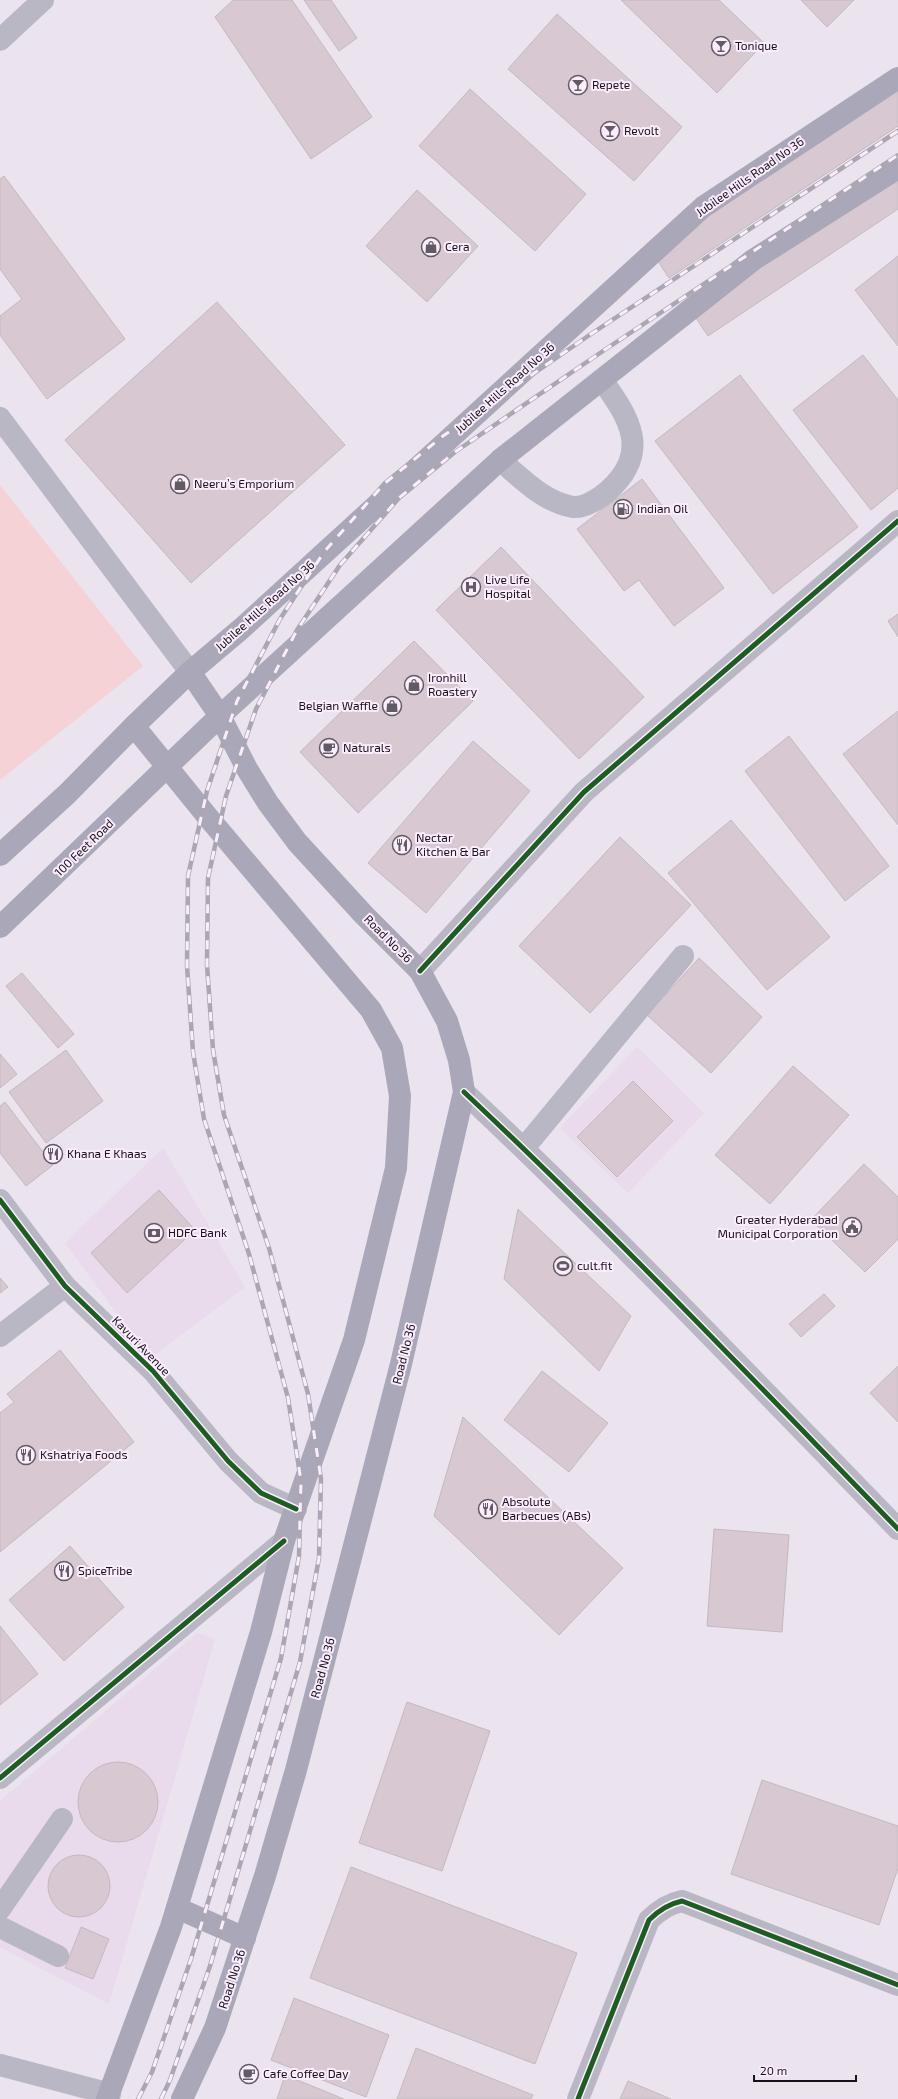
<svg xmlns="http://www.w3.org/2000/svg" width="898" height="2099" font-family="'Exo 2',sans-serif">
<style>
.built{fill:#e9daec}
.green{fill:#f4d2d6}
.building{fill:#d7c8d2;stroke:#c2bac0}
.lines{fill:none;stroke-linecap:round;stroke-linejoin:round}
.minor{stroke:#bab7c5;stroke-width:22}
.major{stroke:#aaa7b8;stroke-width:22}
.rail-casing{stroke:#aaa7b2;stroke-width:4.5}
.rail{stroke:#fbecfe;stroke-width:3;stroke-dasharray:9;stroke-linecap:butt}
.cycleway-casing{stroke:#fbecfe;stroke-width:8}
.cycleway{stroke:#1b5e20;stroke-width:5}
.labels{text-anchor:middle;stroke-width:4;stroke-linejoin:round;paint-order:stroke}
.poi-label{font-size:12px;fill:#171218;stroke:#fbecfe;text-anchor:start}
.street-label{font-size:12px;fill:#171218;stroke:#fbecfe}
</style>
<rect width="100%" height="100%" fill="#ebe3ed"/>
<g class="built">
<polygon points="637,1047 704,1113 628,1193 560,1128"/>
<polygon points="163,1148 245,1287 150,1358 65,1243"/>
<polygon points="197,1633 215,1639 109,2004 0,1947 0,1801"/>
</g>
<polygon class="green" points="0,485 143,666 0,780"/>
<g class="building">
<polygon points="233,0 292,0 372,117 311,159 215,17"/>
<polygon points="304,0 331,0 357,38 339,51"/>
<polygon points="621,0 719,0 764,43 717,93"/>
<polygon points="801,0 854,0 827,27"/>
<polygon points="557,14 682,127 634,181 508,69"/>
<polygon points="898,80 898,126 669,278 648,246"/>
<polygon points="470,89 586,194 535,251 419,146"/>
<polygon points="898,161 898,209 708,336 686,303"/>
<polygon points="4,176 125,339 47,399 0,335 0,316 22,299 0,269 0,179"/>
<polygon points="417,190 478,246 427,302 366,246"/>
<polygon points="898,256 898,346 855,290"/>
<polygon points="217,302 345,445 191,583 65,440"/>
<polygon points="863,355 898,400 898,488 871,510 793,410"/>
<polygon points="740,375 858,527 773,594 655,441"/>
<polygon points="642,479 724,588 674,626 639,580 624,591 577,529"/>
<polygon points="501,547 644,697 579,759 436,610"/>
<polygon points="898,614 898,637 888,621"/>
<polygon points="414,641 473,701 358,813 300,752"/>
<polygon points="898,711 898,825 843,754"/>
<polygon points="789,736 889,866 845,901 745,771"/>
<polygon points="473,741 530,791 426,913 368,863"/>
<polygon points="731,820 830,937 767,990 668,873"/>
<polygon points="620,837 691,905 590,1013 519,946"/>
<polygon points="699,958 762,1017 711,1073 647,1015"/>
<polygon points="22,973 74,1034 58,1048 6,986"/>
<polygon points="66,1050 103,1101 46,1143 9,1092"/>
<polygon points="0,1054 17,1074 0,1088"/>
<polygon points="793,1066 849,1115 770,1204 715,1155"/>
<polygon points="633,1081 673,1121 617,1177 577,1137"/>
<polygon points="5,1102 53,1165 26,1186 0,1153 0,1106"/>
<polygon points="864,1164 898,1197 898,1239 865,1272 811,1220"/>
<polygon points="159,1190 195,1230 127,1293 91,1253"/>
<polygon points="518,1209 631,1316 599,1371 504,1279"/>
<polygon points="0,1278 8,1287 0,1293"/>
<polygon points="824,1294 835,1306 801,1337 789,1324"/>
<polygon points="60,1350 134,1442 0,1552 0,1413 14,1402 7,1394"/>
<polygon points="898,1366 898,1422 870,1393"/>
<polygon points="542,1371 608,1423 569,1472 504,1420"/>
<polygon points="463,1417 623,1568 559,1635 434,1516"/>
<polygon points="714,1529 789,1535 782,1632 707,1626"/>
<polygon points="70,1546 124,1607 64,1661 9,1600"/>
<polygon points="0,1626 38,1674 0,1705"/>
<polygon points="407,1702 490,1731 442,1871 359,1843"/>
<circle cx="118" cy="1802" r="40"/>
<polygon points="762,1780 898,1826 898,1868 879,1925 731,1874"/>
<circle cx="79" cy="1886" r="31"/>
<polygon points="351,1867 577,1953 535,2064 310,1978"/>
<polygon points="81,1927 109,1939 93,1979 65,1968"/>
<polygon points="294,1998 389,2035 366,2097 271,2060"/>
<polygon points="416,2048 533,2095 531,2099 397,2099"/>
<polygon points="285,2075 344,2099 277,2099"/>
<polygon points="628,2081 671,2099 620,2099"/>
</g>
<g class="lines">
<g class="minor">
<polyline points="0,40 43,0"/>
<polyline points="0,418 190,672"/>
<path d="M 500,460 C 522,479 544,502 573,507 C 585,508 600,498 608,491 C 651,452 630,419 602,380"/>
<polyline points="420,971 584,792 898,521"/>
<path d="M 464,1092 C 614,1233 755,1382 898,1529"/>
<polyline points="524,1148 683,956"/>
<polyline points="0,1200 65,1286 153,1371 228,1461 261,1493 296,1509"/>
<polyline points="0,1336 65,1286"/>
<polyline points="0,1778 284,1541"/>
<polyline points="0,1909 62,1819"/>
<polyline points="0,1927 58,1956"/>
<polyline points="0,2065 110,2094"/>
<path d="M 578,2099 L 649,1920 C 659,1910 668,1904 682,1901 L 898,1985"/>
</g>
<g class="major">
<polyline points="0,855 67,794 134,726 190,672 241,629 703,207 898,78"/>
<polyline points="0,927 220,716 500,460 753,260 898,168"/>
<polyline points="177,1908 245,1938"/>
<polyline points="107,2099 171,1927 261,1632 284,1541 354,1340 396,1168 400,1096 392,1048 371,1010 207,816 134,726"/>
<polyline points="182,2099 215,2028 265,1876 296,1770 401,1364 464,1092 459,1060 447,1021 420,971 364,915 297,842 268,803 247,769 220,716 190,672"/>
</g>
<g class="rail-casing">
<g id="rail">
<polyline points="138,2099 152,2072 191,1959 281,1658 299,1556 301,1481 288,1398 249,1254 204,1119 193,1052 187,966 188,876 207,791 237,701 280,619 324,552 385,483 443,436 591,334 898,131"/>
<polyline points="161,2099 170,2080 210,1966 300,1662 319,1558 321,1479 308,1394 269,1248 224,1115 213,1050 207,965 208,878 226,796 256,709 297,630 340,565 399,498 455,452 603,351 898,155"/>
</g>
</g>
<use href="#rail" class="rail"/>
<g class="cycleway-casing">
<g id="cycleway">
<polyline points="420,971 584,792 898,521"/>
<path d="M 464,1092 C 614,1233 755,1382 898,1529"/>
<polyline points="0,1200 65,1286 153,1371 228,1461 261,1493 296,1509"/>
<polyline points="0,1778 284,1541"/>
<path d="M 578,2099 L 649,1920 C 659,1910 668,1904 682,1901 L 898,1985"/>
</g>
</g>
<use href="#cycleway" class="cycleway"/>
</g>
<defs>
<g id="bar-ring" transform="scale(1)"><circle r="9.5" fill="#fbecfe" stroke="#615b63" stroke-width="1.5"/><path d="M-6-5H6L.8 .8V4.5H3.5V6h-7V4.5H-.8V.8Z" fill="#615b63"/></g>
<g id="shop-ring" transform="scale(1)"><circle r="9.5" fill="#fbecfe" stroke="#615b63" stroke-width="1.5"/><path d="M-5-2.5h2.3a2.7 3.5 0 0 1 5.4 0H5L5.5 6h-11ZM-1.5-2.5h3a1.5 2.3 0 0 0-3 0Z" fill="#615b63"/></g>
<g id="fuel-ring" transform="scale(1)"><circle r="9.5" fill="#fbecfe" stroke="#615b63" stroke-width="1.5"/><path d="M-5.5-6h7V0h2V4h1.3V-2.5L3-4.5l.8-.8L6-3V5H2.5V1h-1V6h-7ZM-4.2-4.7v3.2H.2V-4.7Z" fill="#615b63"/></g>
<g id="hospital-ring" transform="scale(1)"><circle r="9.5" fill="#fbecfe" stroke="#615b63" stroke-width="1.5"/><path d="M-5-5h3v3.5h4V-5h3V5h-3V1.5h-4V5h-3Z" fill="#615b63"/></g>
<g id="cafe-ring" transform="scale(1)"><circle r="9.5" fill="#fbecfe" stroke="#615b63" stroke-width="1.5"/><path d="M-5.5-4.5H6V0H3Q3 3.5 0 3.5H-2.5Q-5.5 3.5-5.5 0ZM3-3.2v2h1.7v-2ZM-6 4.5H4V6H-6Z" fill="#615b63"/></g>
<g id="restaurant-ring" transform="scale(1)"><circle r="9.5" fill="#fbecfe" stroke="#615b63" stroke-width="1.5"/><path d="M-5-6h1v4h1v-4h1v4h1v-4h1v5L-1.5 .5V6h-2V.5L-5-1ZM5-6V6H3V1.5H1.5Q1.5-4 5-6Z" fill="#615b63"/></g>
<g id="civic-ring" transform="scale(1)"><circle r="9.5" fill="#fbecfe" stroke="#615b63" stroke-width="1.5"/><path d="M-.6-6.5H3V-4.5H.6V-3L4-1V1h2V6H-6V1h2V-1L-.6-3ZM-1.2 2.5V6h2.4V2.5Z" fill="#615b63"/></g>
<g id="bank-ring" transform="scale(1)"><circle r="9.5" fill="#fbecfe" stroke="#615b63" stroke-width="1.5"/><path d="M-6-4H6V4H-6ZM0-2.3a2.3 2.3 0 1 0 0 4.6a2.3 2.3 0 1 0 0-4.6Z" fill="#615b63"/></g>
<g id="stadium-ring" transform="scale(1)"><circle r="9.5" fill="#fbecfe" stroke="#615b63" stroke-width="1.5"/><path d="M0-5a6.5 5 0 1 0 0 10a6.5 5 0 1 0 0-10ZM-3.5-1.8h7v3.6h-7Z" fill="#615b63"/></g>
</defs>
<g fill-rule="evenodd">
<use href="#bar-ring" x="721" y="46"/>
<use href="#bar-ring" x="578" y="85"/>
<use href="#bar-ring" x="610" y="131"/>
<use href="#shop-ring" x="431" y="247"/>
<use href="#shop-ring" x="180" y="484"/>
<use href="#fuel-ring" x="623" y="509"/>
<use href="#hospital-ring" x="471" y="587"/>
<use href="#shop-ring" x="414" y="685"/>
<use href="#shop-ring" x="392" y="706"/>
<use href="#cafe-ring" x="329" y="748"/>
<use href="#restaurant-ring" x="402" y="845"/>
<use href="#restaurant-ring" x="53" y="1154"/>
<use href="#civic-ring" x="852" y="1227"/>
<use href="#bank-ring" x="154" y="1233"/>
<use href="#stadium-ring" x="563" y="1266"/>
<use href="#restaurant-ring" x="26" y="1455"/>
<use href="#restaurant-ring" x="488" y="1509"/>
<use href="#restaurant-ring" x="64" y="1571"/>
<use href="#cafe-ring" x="249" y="2074"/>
</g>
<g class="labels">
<g class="poi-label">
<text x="735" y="50">Tonique</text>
<text x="592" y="89">Repete</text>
<text x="624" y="135">Revolt</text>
<text x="445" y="251">Cera</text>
<text x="194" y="488">Neeru’s Emporium</text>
<text x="637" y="513">Indian Oil</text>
<text x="485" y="584">Live Life<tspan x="485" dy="14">Hospital</tspan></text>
<text x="428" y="682">Ironhill<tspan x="428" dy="14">Roastery</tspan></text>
<text x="378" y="710" text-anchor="end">Belgian Waffle</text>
<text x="343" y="752">Naturals</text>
<text x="416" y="842">Nectar<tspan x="416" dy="14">Kitchen &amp; Bar</tspan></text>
<text x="67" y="1158">Khana E Khaas</text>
<text x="838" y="1224" text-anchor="end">Greater Hyderabad<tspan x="838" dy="14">Municipal Corporation</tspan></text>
<text x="168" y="1237">HDFC Bank</text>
<text x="577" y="1270">cult.fit</text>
<text x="40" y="1459">Kshatriya Foods</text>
<text x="502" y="1506">Absolute<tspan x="502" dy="14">Barbecues (ABs)</tspan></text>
<text x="78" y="1575">SpiceTribe</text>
<text x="263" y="2078">Cafe Coffee Day</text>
</g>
<g class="street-label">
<text transform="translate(750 177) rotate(-35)" y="4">Jubilee Hills Road No 36</text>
<text transform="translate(505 388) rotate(-42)" y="4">Jubilee Hills Road No 36</text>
<text transform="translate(265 606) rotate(-42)" y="4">Jubilee Hills Road No 36</text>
<text transform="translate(84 848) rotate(-44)" y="4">100 Feet Road</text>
<text transform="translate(388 939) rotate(45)" y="4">Road No 36</text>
<text transform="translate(141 1346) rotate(46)" y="4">Kavuri Avenue</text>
<text transform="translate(404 1354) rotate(-76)" y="4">Road No 36</text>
<text transform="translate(323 1668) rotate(-75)" y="4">Road No 36</text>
<text transform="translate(232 1979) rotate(-72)" y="4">Road No 36</text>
</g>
</g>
<path d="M754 2075v6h102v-6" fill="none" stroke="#171218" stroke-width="2"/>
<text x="760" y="2075" font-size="12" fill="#171218" stroke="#fbecfe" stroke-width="3" paint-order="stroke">20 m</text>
</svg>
